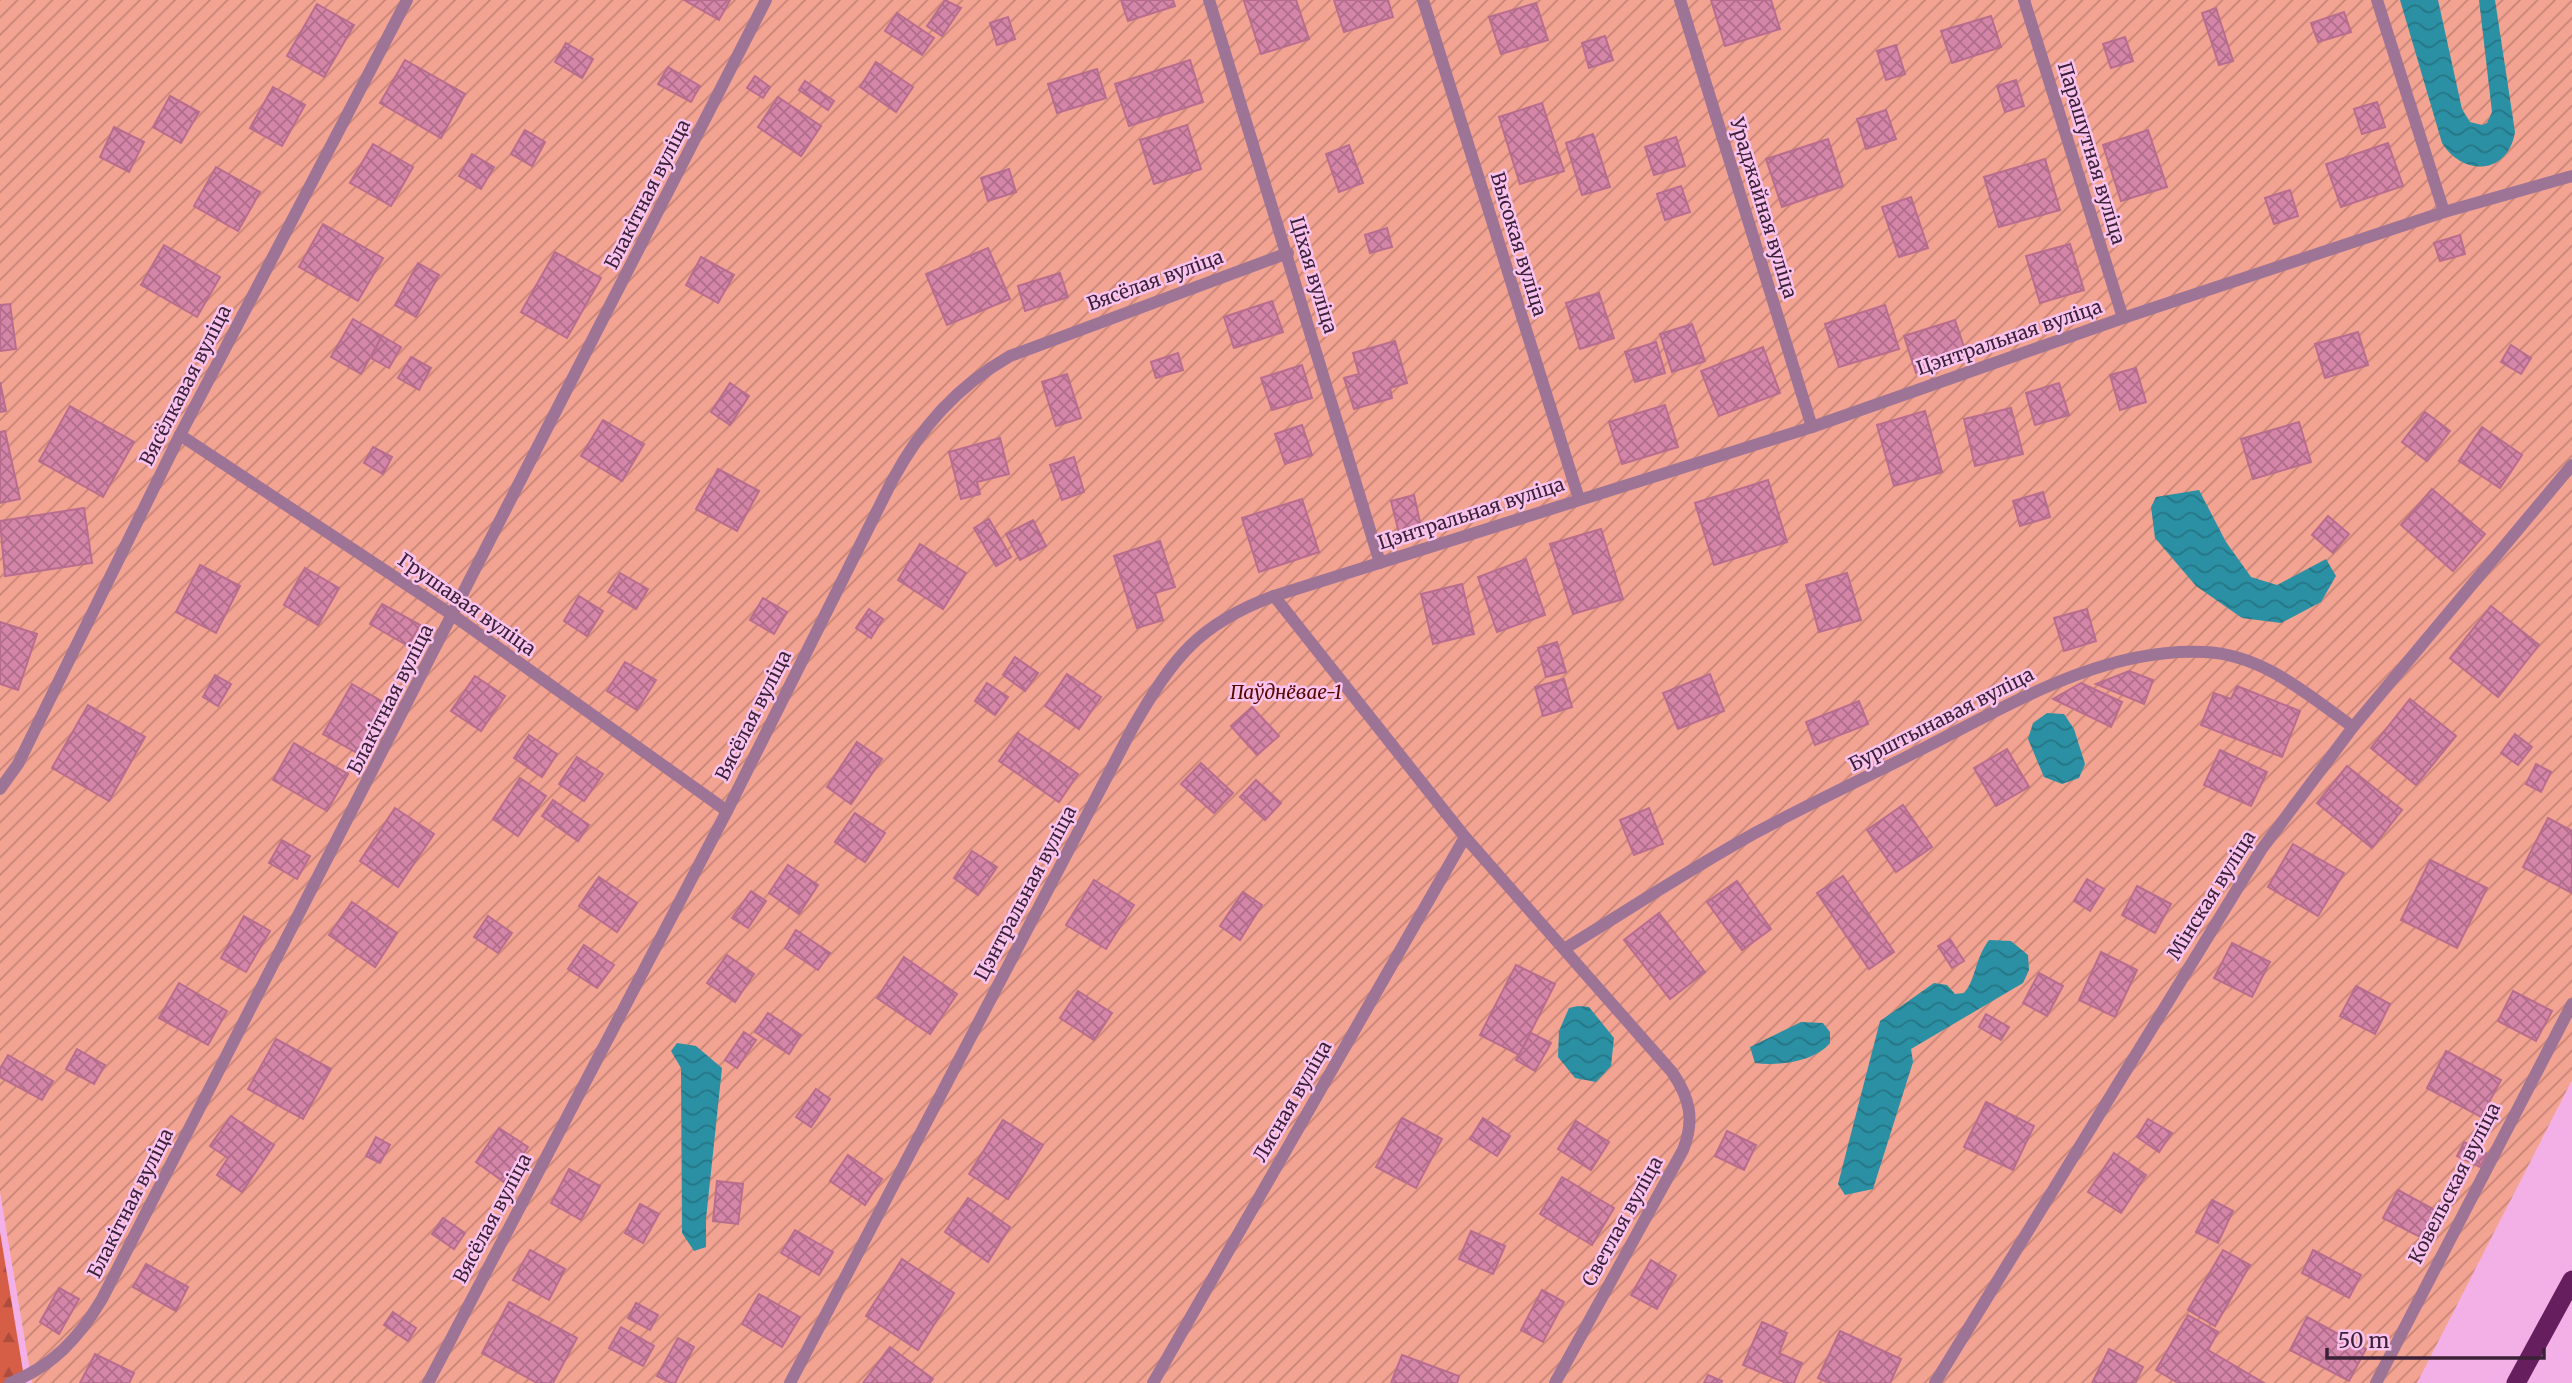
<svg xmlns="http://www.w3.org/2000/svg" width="2572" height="1383" font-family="Merriweather,serif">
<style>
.forest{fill:url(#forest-firs)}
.garden{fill:url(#garden-furrows)}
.water{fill:url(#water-waves)}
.building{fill:url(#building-cross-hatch);stroke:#b96d8e;stroke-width:2}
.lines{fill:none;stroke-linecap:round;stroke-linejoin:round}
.service{stroke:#9d7496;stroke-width:12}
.trunk{stroke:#661e5e;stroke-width:19}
.labels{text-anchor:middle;stroke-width:5;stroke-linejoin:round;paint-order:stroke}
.street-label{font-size:19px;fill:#3b2137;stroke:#f9c3ef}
.park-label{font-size:19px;font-style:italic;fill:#570900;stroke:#f9c3ef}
</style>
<defs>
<pattern id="forest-firs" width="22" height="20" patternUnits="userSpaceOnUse" patternTransform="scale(1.75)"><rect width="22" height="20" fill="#d65e47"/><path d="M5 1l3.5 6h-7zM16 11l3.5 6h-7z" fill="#af4d3c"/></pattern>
<pattern id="garden-furrows" width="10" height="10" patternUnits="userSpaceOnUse" patternTransform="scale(1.75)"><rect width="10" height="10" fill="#f3a391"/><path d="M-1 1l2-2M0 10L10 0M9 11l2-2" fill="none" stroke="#c68477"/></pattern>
<pattern id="water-waves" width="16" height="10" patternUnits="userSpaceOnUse" patternTransform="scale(1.75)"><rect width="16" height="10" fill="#2b90a3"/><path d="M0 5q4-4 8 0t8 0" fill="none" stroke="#267586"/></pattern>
<pattern id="building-cross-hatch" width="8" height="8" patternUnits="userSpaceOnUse" patternTransform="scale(1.75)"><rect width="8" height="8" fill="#d586a8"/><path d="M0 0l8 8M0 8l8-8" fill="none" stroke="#ae6d8a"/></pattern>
</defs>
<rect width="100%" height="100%" fill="#f3b0e7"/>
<polygon class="forest" points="0,1232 25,1383 0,1383"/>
<polygon class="garden" points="0,0 2572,0 2572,1080 2417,1383 32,1383 0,1192"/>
<g class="water">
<path d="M 2400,0 L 2438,0 L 2462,109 L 2470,122 L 2482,125 L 2487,123 L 2492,112 L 2479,0 L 2495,0 L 2515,132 C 2508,175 2463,177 2442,143 Z"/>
<polygon points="2199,490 2226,542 2251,577 2277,585 2326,559 2336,576 2321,602 2281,623 2242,618 2196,586 2155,538 2151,507 2156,497"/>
<polygon points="2047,713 2064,714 2074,729 2085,764 2079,778 2062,784 2044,777 2028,739 2033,723"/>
<path d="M 1989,940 L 2011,941 L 2028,955 L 2029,970 L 2023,983 L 1911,1049 L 1913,1062 L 1873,1189 L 1845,1195 L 1838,1184 L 1880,1021 L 1934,983 L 1947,985 L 1955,994 L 1964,993 C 1976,980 1975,958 1989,940 Z"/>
<polygon points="1578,1006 1589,1007 1614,1038 1611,1066 1596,1082 1575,1078 1558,1057 1559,1031 1569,1008"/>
<path d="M 1801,1022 L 1823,1023 L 1830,1032 L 1830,1043 C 1814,1062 1779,1066 1755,1063 L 1750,1047 Z"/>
<polygon points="677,1043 696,1046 722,1068 706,1219 706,1247 694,1251 682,1233 681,1068 671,1051"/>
</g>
<g class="building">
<polygon points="684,0 730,0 719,20"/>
<polygon points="945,0 961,8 942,36 927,26"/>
<polygon points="1121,0 1173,0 1175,6 1128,21"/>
<polygon points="1248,0 1296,0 1309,39 1261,54 1244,1"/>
<polygon points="1334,0 1388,0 1393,17 1344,32"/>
<polygon points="1711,0 1771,0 1780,29 1725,46"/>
<polygon points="1536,3 1548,40 1501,54 1489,17"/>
<polygon points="317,4 354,25 324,77 287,56"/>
<polygon points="2216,8 2233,61 2219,65 2202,13"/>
<polygon points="2344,12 2351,32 2318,42 2311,23"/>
<polygon points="897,13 934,38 922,55 885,31"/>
<polygon points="1991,16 2001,47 1952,63 1941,31"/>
<polygon points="1008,17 1015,39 997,45 990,23"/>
<polygon points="1605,36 1613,60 1589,68 1582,43"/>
<polygon points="2125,37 2133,61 2111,68 2103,44"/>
<polygon points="566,43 593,59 582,78 555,62"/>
<polygon points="1896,45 1905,74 1886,80 1877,51"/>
<polygon points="405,60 465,94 441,138 380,103"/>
<polygon points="1190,60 1203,102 1129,126 1115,84"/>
<polygon points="876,62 913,87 896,112 860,87"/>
<polygon points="668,67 700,86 691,102 658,84"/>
<polygon points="1097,69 1106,98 1057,113 1048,84"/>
<polygon points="755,76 770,87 763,98 747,88"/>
<polygon points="2016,80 2024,106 2005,112 1997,86"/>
<polygon points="805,81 834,101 828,110 799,90"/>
<polygon points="273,87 305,105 282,146 250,128"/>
<polygon points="170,96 199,112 181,143 153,127"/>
<polygon points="778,97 821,126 801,156 758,127"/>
<polygon points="2377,102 2385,127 2362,134 2354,109"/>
<polygon points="1542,103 1564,171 1520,184 1499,117"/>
<polygon points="1886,110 1896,139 1866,149 1857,119"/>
<polygon points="1187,125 1201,169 1154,184 1140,140"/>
<polygon points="114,127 144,142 129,172 100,157"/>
<polygon points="525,130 545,142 532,166 511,154"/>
<polygon points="2148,130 2167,187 2121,201 2103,145"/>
<polygon points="1593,134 1610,187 1582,195 1566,143"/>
<polygon points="1676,137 1685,166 1654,175 1645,147"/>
<polygon points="1828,139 1843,186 1782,207 1766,159"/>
<polygon points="2388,143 2403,186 2341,207 2326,164"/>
<polygon points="373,144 413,167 391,206 350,183"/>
<polygon points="1349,145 1363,183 1339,192 1326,154"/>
<polygon points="472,154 494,167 481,189 459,176"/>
<polygon points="2045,159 2060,210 1999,227 1984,177"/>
<polygon points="216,167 260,192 238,231 194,206"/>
<polygon points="1009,169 1016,192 988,201 981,178"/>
<polygon points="1681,186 1690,212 1665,220 1657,194"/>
<polygon points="2290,190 2298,216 2274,224 2265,198"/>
<polygon points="1911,197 1928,248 1899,257 1882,207"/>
<polygon points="323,224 383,258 358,301 299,267"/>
<polygon points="1387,228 1392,247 1370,253 1365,235"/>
<polygon points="2460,235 2465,254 2440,261 2434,243"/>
<polygon points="2070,244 2084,290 2040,303 2026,256"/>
<polygon points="164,245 220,277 197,317 141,285"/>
<polygon points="988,248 1010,299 947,325 926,274"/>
<polygon points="555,252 601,278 567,338 521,312"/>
<polygon points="701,257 734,275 718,303 686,285"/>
<polygon points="418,263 439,275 416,317 395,305"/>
<polygon points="1060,273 1068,297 1025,311 1018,286"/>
<polygon points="1599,293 1614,338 1580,349 1566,303"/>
<polygon points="1272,301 1283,332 1234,348 1224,317"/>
<polygon points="10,304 16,349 0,351 0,305"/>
<polygon points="1885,305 1899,349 1839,367 1825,324"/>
<polygon points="353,319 382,336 361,374 331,357"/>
<polygon points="1955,320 1967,356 1916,373 1904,336"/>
<polygon points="1692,324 1705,361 1672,372 1660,334"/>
<polygon points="2358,332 2368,365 2325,378 2315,344"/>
<polygon points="382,336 401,347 389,368 371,358"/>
<polygon points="1395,341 1407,383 1390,388 1392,398 1354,409 1344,378 1359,374 1353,353"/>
<polygon points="1656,342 1665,373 1635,382 1625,352"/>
<polygon points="2511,345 2531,358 2521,374 2501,362"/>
<polygon points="1763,347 1780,393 1719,416 1701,371"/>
<polygon points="1178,353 1183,370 1156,378 1151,362"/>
<polygon points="411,357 431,368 419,390 398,378"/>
<polygon points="1302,365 1312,398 1272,410 1261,378"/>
<polygon points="2136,368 2146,402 2120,410 2110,375"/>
<polygon points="1067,374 1081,418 1056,426 1042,382"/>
<polygon points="0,382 6,411 0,412"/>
<polygon points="730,383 749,396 730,425 711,412"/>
<polygon points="2059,383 2069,415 2035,425 2026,393"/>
<polygon points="1665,405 1678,447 1622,464 1609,422"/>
<polygon points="70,406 134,442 103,497 39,461"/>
<polygon points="2011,408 2023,454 1975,466 1964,419"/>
<polygon points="1925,411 1942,472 1894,486 1877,425"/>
<polygon points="2425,412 2450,431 2427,461 2402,442"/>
<polygon points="603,420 644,444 622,481 581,456"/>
<polygon points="2299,422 2311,462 2253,479 2241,439"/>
<polygon points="1302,425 1312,455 1285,464 1275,434"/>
<polygon points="2482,427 2522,455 2500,488 2459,461"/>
<polygon points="5,431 20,499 0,503 0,432"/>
<polygon points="1000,438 1009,474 977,482 980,494 961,499 949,452"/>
<polygon points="373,447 392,457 383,474 364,463"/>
<polygon points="1074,457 1084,492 1062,500 1050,465"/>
<polygon points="718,469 759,491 737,531 696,509"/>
<polygon points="1768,480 1787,542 1714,565 1695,503"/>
<polygon points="2432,489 2485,534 2453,571 2401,525"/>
<polygon points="2043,492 2050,517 2020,526 2013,501"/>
<polygon points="1414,495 1422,531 1400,537 1391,501"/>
<polygon points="1302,499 1319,552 1259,572 1242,518"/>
<polygon points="84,508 92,563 5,576 0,521"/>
<polygon points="2328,516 2349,534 2333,553 2312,535"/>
<polygon points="989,519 1011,557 996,566 974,528"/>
<polygon points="1033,520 1046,546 1020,560 1006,534"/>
<polygon points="1601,529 1623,599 1573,614 1550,544"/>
<polygon points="1160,541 1175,587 1155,593 1163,620 1137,628 1114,556"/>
<polygon points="920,544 966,573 943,609 898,580"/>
<polygon points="1526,559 1545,615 1497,632 1478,577"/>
<polygon points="200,565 240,586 216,633 176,612"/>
<polygon points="305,568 339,588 318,625 284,605"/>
<polygon points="620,573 648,589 636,609 608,592"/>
<polygon points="1847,573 1861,620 1819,632 1806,585"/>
<polygon points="1462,584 1474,634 1433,644 1421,594"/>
<polygon points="579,596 603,611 587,636 564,621"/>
<polygon points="763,598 787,612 774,634 750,620"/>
<polygon points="382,604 420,625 408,646 370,624"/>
<polygon points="2491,606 2539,645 2498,697 2450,658"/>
<polygon points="869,609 883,619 871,638 856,628"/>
<polygon points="2087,609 2096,641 2064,651 2054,618"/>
<polygon points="0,622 37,634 18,690 0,684"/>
<polygon points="1557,642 1566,672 1546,677 1538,648"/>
<polygon points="1015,657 1038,673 1025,691 1003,675"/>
<polygon points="625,662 656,680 637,710 607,691"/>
<polygon points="2129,671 2153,680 2144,704 2096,684"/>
<polygon points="1067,674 1101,697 1079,729 1045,706"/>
<polygon points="1710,674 1724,711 1678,729 1663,693"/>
<polygon points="215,675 231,684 218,706 203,697"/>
<polygon points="475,676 505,696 481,731 451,711"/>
<polygon points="1564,679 1572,707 1543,716 1535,687"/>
<polygon points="987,683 1008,697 995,715 975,701"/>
<polygon points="2081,683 2122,702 2111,727 2053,699"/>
<polygon points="352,684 385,703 357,753 323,734"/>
<polygon points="2237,686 2300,711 2282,757 2201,725 2214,693 2231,699"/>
<polygon points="2410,699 2456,736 2416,785 2371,748"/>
<polygon points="1859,701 1868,724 1815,745 1806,722"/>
<polygon points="88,705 145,737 109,801 52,768"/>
<polygon points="1252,707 1279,736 1257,755 1231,726"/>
<polygon points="1018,733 1078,774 1059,802 999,761"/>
<polygon points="2515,734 2532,747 2518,765 2501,753"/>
<polygon points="529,735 557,754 542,777 514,758"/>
<polygon points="857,742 882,759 851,804 827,787"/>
<polygon points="294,743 348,774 327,811 273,780"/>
<polygon points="2007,749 2029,787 1996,806 1974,768"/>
<polygon points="2220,750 2267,772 2251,806 2204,785"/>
<polygon points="577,757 603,774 584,801 559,784"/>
<polygon points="1201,763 1233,793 1214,813 1181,784"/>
<polygon points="2536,764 2551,772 2541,792 2526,784"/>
<polygon points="2347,766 2402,810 2372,848 2317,803"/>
<polygon points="520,778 546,796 518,836 493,819"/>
<polygon points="1256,780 1281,803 1265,820 1240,797"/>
<polygon points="553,800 589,825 578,841 542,816"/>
<polygon points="1903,805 1932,847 1896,872 1867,830"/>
<polygon points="395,808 434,834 398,887 360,861"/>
<polygon points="1649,808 1663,844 1634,855 1620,820"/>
<polygon points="855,813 885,833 865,862 835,842"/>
<polygon points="2548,818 2572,831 2572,893 2523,867"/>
<polygon points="282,840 310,856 297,879 269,863"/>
<polygon points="2293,844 2344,873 2318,916 2268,887"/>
<polygon points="972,851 997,867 978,895 954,878"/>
<polygon points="2430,860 2487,888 2457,948 2401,920"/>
<polygon points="788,865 818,885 799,914 769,893"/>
<polygon points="1843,876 1894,952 1869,969 1817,893"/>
<polygon points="599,877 637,903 617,932 579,906"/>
<polygon points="2087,879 2104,889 2090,911 2074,901"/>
<polygon points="1094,880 1134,905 1106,949 1066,925"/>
<polygon points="1737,881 1771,929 1742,950 1707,902"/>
<polygon points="2137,886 2171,904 2155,933 2122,915"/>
<polygon points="751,891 766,901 748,928 732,918"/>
<polygon points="1243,892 1262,905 1240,940 1220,926"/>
<polygon points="352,902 397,933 375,967 329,935"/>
<polygon points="1659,913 1705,972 1670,999 1624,940"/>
<polygon points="244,916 270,931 246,972 221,958"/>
<polygon points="488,916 512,933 498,953 474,937"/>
<polygon points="796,930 830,953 818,970 785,948"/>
<polygon points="1950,939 1964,961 1952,968 1938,946"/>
<polygon points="2232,943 2270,962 2252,997 2214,978"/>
<polygon points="584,945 614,965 597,988 568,969"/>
<polygon points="2101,952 2137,970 2115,1017 2079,1000"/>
<polygon points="727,955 754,974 735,1002 707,983"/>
<polygon points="904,957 957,994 930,1034 877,998"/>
<polygon points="1516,965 1555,984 1519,1055 1480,1035"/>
<polygon points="2039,973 2063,986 2047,1016 2023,1003"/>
<polygon points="179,983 227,1011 208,1045 159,1018"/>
<polygon points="2356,986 2390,1004 2375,1034 2340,1016"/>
<polygon points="1078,991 1112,1013 1094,1040 1060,1018"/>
<polygon points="2513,991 2552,1011 2536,1041 2498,1021"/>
<polygon points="768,1013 801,1035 789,1054 755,1032"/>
<polygon points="1986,1014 2009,1027 2001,1040 1979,1027"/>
<polygon points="744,1032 756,1040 737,1068 725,1060"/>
<polygon points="1531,1033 1551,1043 1535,1071 1516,1060"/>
<polygon points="276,1039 331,1069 303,1119 248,1089"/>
<polygon points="77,1049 105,1065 94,1084 66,1069"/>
<polygon points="2446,1051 2501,1080 2481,1117 2427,1088"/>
<polygon points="8,1055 53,1081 42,1100 0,1077 0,1069"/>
<polygon points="816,1089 830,1099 811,1127 796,1117"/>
<polygon points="1986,1102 2034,1126 2013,1170 1964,1147"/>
<polygon points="231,1116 274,1145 242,1192 217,1175 228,1158 210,1146"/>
<polygon points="1402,1118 1442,1139 1416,1188 1376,1167"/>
<polygon points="1483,1118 1510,1136 1497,1156 1470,1139"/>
<polygon points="2148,1119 2172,1133 2159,1152 2137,1137"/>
<polygon points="1003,1120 1043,1145 1008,1199 969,1174"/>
<polygon points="1576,1121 1609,1142 1591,1170 1558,1149"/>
<polygon points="499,1128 528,1147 504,1182 476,1162"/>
<polygon points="1727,1131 1756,1145 1744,1170 1715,1156"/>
<polygon points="376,1137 390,1145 380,1163 366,1156"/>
<polygon points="2464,1142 2487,1154 2480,1167 2457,1156"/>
<polygon points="2114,1153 2146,1175 2121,1213 2088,1192"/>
<polygon points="848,1155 882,1179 865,1205 830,1181"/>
<polygon points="569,1169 600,1186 581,1220 551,1203"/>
<polygon points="1562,1177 1614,1208 1592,1245 1540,1214"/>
<polygon points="717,1181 743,1184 738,1224 713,1221"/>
<polygon points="2398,1190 2442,1214 2428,1241 2383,1218"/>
<polygon points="968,1198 1010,1227 988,1262 945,1232"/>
<polygon points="2212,1200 2233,1211 2218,1243 2196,1232"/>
<polygon points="640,1204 659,1214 643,1243 625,1233"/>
<polygon points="443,1218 465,1233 454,1249 432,1234"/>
<polygon points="795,1230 833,1252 819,1275 781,1253"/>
<polygon points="1471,1231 1505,1246 1493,1274 1459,1259"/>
<polygon points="530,1250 565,1269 549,1300 513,1280"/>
<polygon points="2223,1250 2250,1265 2215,1326 2188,1310"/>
<polygon points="2313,1250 2361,1275 2349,1298 2302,1273"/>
<polygon points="902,1259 954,1293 918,1350 866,1316"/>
<polygon points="1651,1260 1676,1275 1657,1309 1631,1295"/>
<polygon points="146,1264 188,1287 176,1311 133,1287"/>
<polygon points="59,1288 79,1299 59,1334 40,1322"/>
<polygon points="1542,1290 1564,1302 1543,1342 1521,1330"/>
<polygon points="759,1294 800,1317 782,1347 742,1324"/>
<polygon points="509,1302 577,1338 553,1383 537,1383 482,1353"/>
<polygon points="636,1303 658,1315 650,1330 628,1318"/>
<polygon points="393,1312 416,1328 408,1341 384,1325"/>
<polygon points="2188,1315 2218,1332 2208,1350 2264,1383 2178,1383 2156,1370"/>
<polygon points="2307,1317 2366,1349 2349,1381 2290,1350"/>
<polygon points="1762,1322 1787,1333 1779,1353 1802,1363 1794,1383 1786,1383 1743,1365"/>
<polygon points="621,1327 654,1346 643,1366 609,1348"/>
<polygon points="1840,1331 1901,1359 1890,1383 1829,1383 1818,1378"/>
<polygon points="678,1338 694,1347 675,1383 671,1383 657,1376"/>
<polygon points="890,1347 933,1379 930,1383 863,1383"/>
<polygon points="2109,1349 2143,1367 2135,1383 2092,1383"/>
<polygon points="95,1354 134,1373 129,1383 80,1383"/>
<polygon points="1402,1355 1459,1376 1457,1383 1391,1383"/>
<polygon points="1708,1375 1722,1381 1721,1383 1704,1383"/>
</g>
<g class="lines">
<g class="service">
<polyline points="1209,0 1380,563"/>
<polyline points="1423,0 1579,499"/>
<polyline points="1680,0 1812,427"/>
<polyline points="2024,0 2123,318"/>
<polyline points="2377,0 2444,212"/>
<polyline points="180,435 454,616 727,811"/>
<path d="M 1274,596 L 1465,837 L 1672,1072 C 1690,1098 1695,1120 1683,1150 L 1555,1383"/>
<polyline points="0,789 18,764 180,435 407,0"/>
<path d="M 1564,949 C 1628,910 1690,869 1755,833 C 1811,803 1869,776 1926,747 C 2011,704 2104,647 2204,652 C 2262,654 2307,694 2353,727"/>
<path d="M 10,1383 C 53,1366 78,1339 102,1299 L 766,0"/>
<path d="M 428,1383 L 727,811 L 892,481 C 921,427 956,387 1010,356 L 1288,253"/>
<path d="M 790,1383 L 1133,727 C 1173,658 1198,624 1274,596 L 1812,427 L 2123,318 L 2444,212 L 2572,176"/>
<polyline points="1153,1383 1465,837"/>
<polyline points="1935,1383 2261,850 2353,727 2572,465"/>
<polyline points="2376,1383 2572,1004"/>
</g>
<polyline class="trunk" points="2516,1383 2572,1280"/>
</g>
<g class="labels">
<g class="street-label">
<text transform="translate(2092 153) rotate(73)" y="7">Парашутная вуліца</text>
<text transform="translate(647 194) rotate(-63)" y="7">Блакітная вуліца</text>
<text transform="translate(1764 208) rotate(73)" y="7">Ураджайная вуліца</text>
<text transform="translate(1519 244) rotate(73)" y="7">Высокая вуліца</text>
<text transform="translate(1314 275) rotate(73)" y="7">Ціхая вуліца</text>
<text transform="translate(1155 280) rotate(-20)" y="7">Вясёлая вуліца</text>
<text transform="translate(2009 337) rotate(-19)" y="7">Цэнтральная вуліца</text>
<text transform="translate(185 385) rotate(-63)" y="7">Вясёлкавая вуліца</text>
<text transform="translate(1471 513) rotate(-18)" y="7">Цэнтральная вуліца</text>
<text transform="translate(467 604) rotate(35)" y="7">Грушавая вуліца</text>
<text transform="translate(390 699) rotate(-63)" y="7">Блакітная вуліца</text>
<text transform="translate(753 715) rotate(-63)" y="7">Вясёлая вуліца</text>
<text transform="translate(1941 719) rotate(-27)" y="7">Бурштынавая вуліца</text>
<text transform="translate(1025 893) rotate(-62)" y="7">Цэнтральная вуліца</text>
<text transform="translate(2211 895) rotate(-58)" y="7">Мінская вуліца</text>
<text transform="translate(1292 1101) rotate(-60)" y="7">Лясная вуліца</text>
<text transform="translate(2454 1183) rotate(-63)" y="7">Ковельская вуліца</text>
<text transform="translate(130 1203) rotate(-63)" y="7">Блакітная вуліца</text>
<text transform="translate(492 1218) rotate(-62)" y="7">Вясёлая вуліца</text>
<text transform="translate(1622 1221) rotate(-61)" y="7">Светлая вуліца</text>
</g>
<g class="park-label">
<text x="1286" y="699">Паўднёвае-1</text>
</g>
</g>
<path d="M2327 1348v10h217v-10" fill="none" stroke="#3b2137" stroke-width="3.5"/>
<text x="2338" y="1348" font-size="21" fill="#3b2137" stroke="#f9c3ef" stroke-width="5" paint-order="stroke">50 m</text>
</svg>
